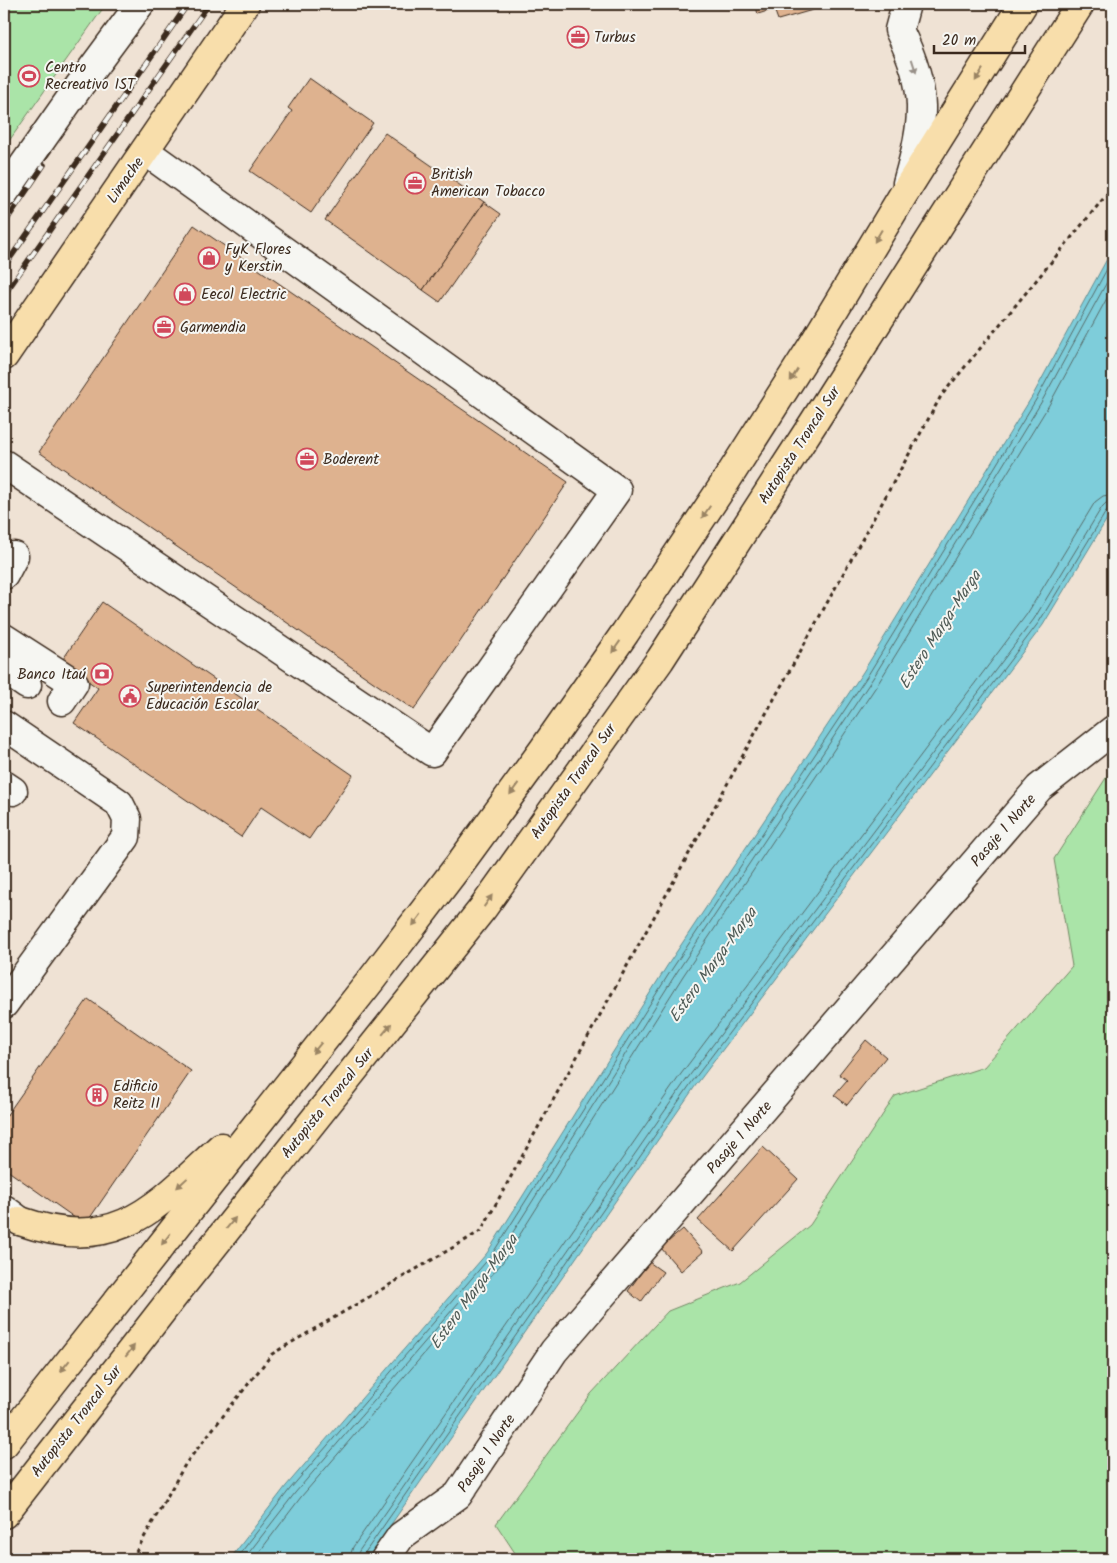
<svg xmlns="http://www.w3.org/2000/svg" width="1117" height="1563" font-family="Kalam,sans-serif">
<style>
.green{fill:#aae4a8;stroke:#728763}
.water{fill:#7ecdda;stroke:#638c8f}
.lines{fill:none;stroke-linecap:round;stroke-linejoin:round}
.shore{stroke:#566b69;stroke-width:1}
.building{fill:#deb28f;stroke:#3b2a1e}
.minor-casing{stroke:#3b2a1e;stroke-width:31}
.major-casing{stroke:#3b2a1e;stroke-width:31}
.highway-casing{stroke:#3b2a1e;stroke-width:31}
.path{stroke:#3b2a1e;stroke-width:3;stroke-dasharray:4 4;stroke-linecap:butt}
.minor{stroke:#f6f6f2;stroke-width:28}
.major{stroke:#f8deab;stroke-width:28}
.highway{stroke:#f8deab;stroke-width:28}
.rail-casing{stroke:#3b2a1e;stroke-width:5.5}
.rail{stroke:#f6f6f2;stroke-width:4;stroke-dasharray:11;stroke-linecap:butt}
.oneway{fill:#989088}
.oneway2{fill:#9a8464}
.labels{text-anchor:middle;stroke-width:4;stroke-linejoin:round;paint-order:stroke}
.poi-label{font-size:15px;fill:#3b2a1e;stroke:#f6f6f2;text-anchor:start}
.street-label{font-size:15px;fill:#3b2a1e;stroke:#f6f6f2}
.water-label{font-size:16px;font-style:italic;fill:#4f5b56;stroke:#f6f6f2}
</style>
<rect width="100%" height="100%" fill="#efe2d4"/>
<filter id="ink" filterUnits="userSpaceOnUse"><feTurbulence type="fractalNoise" baseFrequency=".02" numOctaves="2"/><feDisplacementMap in="SourceGraphic" scale="10" xChannelSelector="R" yChannelSelector="G"/><feConvolveMatrix kernelMatrix="1 2 1 2 8 2 1 2 1" color-interpolation-filters="sRGB"/></filter>
<g filter="url(#ink)">
<g class="green">
<polygon points="4,4 106,4 4,148"/>
<polygon points="1113,767 1113,1559 519,1559 496,1524 591,1394 668,1311 740,1282 810,1225 895,1096 984,1067 1072,966 1054,859"/>
</g>
<polygon class="water" points="1113,248 1113,509 1043,625 696,1085 367,1559 230,1559 286,1486 487,1253 667,966 863,672 1033,395"/>
<g class="lines">
<g class="shore">
<polyline points="236,1559 290,1489 491,1256 672,969 868,675 1037,398 1113,258"/>
<polyline points="244,1559 295,1493 496,1259 677,972 873,678 1042,401 1113,271"/>
<polyline points="254,1559 301,1497 502,1263 683,976 879,682 1049,405 1113,287"/>
<polyline points="349,1559 353,1547 681,1074 1027,614 1095,502 1103,496 1113,494"/>
<polyline points="357,1559 359,1551 687,1079 1034,619 1102,507 1106,503 1113,501"/>
<polyline points="363,1559 364,1554 692,1082 1039,622 1107,510 1113,508"/>
</g>
</g>
<g class="building">
<polygon points="755,4 815,4 816,9 778,20 774,9 758,14"/>
<polygon points="309,78 373,123 311,213 250,171 292,111 288,108"/>
<polygon points="385,133 484,202 423,290 325,220"/>
<polygon points="484,202 501,214 440,302 423,290"/>
<polygon points="194,225 568,482 414,710 39,452"/>
<polygon points="102,602 353,775 309,839 261,807 241,837 74,723 98,688 61,662"/>
<polygon points="88,999 191,1071 85,1225 4,1168 4,1119"/>
<polygon points="866,1040 886,1057 847,1105 834,1095 847,1080 839,1074"/>
<polygon points="763,1147 798,1179 733,1251 698,1220"/>
<polygon points="683,1229 703,1252 681,1271 661,1248"/>
<polygon points="649,1262 663,1272 641,1302 628,1291"/>
</g>
<g class="lines">
<g class="minor-casing">
<g id="minor">
<path d="M 906,4 L 899,30 C 929,91 925,120 907,183"/>
<polyline points="4,193 80,85 140,4"/>
<polyline points="4,464 432,752 617,490 145,151"/>
<polyline points="4,575 14,556"/>
<polyline points="4,638 74,683 62,701"/>
<polyline points="4,669 27,685"/>
<polyline points="4,725 119,803 127,819 126,837 4,1004"/>
<polyline points="4,785 13,791"/>
<polyline points="4,1209 20,1221"/>
<polyline points="385,1559 401,1536 458,1495 554,1351 1039,788 1113,730"/>
</g>
</g>
<g class="major-casing">
<polyline id="major" points="4,356 245,4"/>
</g>
<g class="highway-casing">
<g id="highway">
<path d="M 20,1221 C 117,1255 155,1208 221,1147"/>
<polyline points="4,1444 372,979 459,865 543,750 625,633 721,489 814,343 903,195 1023,4"/>
<polyline points="4,1514 180,1288 483,908 660,660 814,422 1080,4"/>
</g>
</g>
<polyline class="path" points="132,1559 186,1463 272,1354 481,1231 941,396 1113,187"/>
<use href="#minor" class="minor"/>
<use href="#major" class="major"/>
<use href="#highway" class="highway"/>
<g class="rail-casing">
<g id="rail">
<polyline points="4,224 44,165"/>
<polyline points="4,267 188,4"/>
<polyline points="4,295 209,4"/>
</g>
</g>
<use href="#rail" class="rail"/>
</g>
<defs><path id="oneway-solid" d="M-6-.8H1V-3.2L6.5 0L1 3.2V.8H-6Z" transform="scale(1.25)"/></defs>
<use class="oneway" href="#oneway-solid" transform="translate(914 66) rotate(72)"/>
<g class="oneway2">
<use href="#oneway-solid" transform="translate(979 75) rotate(122)"/>
<use href="#oneway-solid" transform="translate(878 236) rotate(121)"/>
<use href="#oneway-solid" transform="translate(794 375) rotate(122)"/>
<use href="#oneway-solid" transform="translate(706 512) rotate(124)"/>
<use href="#oneway-solid" transform="translate(616 647) rotate(125)"/>
<use href="#oneway-solid" transform="translate(514 789) rotate(126)"/>
<use href="#oneway-solid" transform="translate(488 901) rotate(-55)"/>
<use href="#oneway-solid" transform="translate(417 920) rotate(127)"/>
<use href="#oneway-solid" transform="translate(387 1029) rotate(-51)"/>
<use href="#oneway-solid" transform="translate(317 1048) rotate(129)"/>
<use href="#oneway-solid" transform="translate(182 1183) rotate(137)"/>
<use href="#oneway-solid" transform="translate(231 1223) rotate(-51)"/>
<use href="#oneway-solid" transform="translate(166 1239) rotate(128)"/>
<use href="#oneway-solid" transform="translate(130 1351) rotate(-52)"/>
<use href="#oneway-solid" transform="translate(65 1366) rotate(128)"/>
</g>
</g>
<defs>
<g id="office-ring" transform="scale(1.125)"><circle r="9.5" fill="#f6f6f2" stroke="#d1495b" stroke-width="1.5"/><path d="M-6-3h4V-5.5h4V-3h4V5H-6ZM-1-4.5V-3h2v-1.5ZM-6 0V1H6V0Z" fill="#d1495b"/></g>
<g id="stadium-ring" transform="scale(1.125)"><circle r="9.5" fill="#f6f6f2" stroke="#d1495b" stroke-width="1.5"/><path d="M0-5a6.5 5 0 1 0 0 10a6.5 5 0 1 0 0-10ZM-3.5-1.8h7v3.6h-7Z" fill="#d1495b"/></g>
<g id="shop-ring" transform="scale(1.125)"><circle r="9.5" fill="#f6f6f2" stroke="#d1495b" stroke-width="1.5"/><path d="M-5-2.5h2.3a2.7 3.5 0 0 1 5.4 0H5L5.5 6h-11ZM-1.5-2.5h3a1.5 2.3 0 0 0-3 0Z" fill="#d1495b"/></g>
<g id="bank-ring" transform="scale(1.125)"><circle r="9.5" fill="#f6f6f2" stroke="#d1495b" stroke-width="1.5"/><path d="M-6-4H6V4H-6ZM0-2.3a2.3 2.3 0 1 0 0 4.6a2.3 2.3 0 1 0 0-4.6Z" fill="#d1495b"/></g>
<g id="civic-ring" transform="scale(1.125)"><circle r="9.5" fill="#f6f6f2" stroke="#d1495b" stroke-width="1.5"/><path d="M-.6-6.5H3V-4.5H.6V-3L4-1V1h2V6H-6V1h2V-1L-.6-3ZM-1.2 2.5V6h2.4V2.5Z" fill="#d1495b"/></g>
<g id="building-ring" transform="scale(1.125)"><circle r="9.5" fill="#f6f6f2" stroke="#d1495b" stroke-width="1.5"/><path d="M-4-6H4V6H1V3H-1V6H-4ZM-2.5-4.3h1.7v1.8h-1.7ZM.8-4.3h1.7v1.8H.8ZM-2.5-1h1.7V.8h-1.7ZM.8-1h1.7V.8H.8Z" fill="#d1495b"/></g>
</defs>
<g fill-rule="evenodd">
<use href="#office-ring" x="578" y="37"/>
<use href="#stadium-ring" x="29" y="76"/>
<use href="#office-ring" x="415" y="183"/>
<use href="#shop-ring" x="209" y="258"/>
<use href="#shop-ring" x="185" y="294"/>
<use href="#office-ring" x="164" y="327"/>
<use href="#office-ring" x="307" y="459"/>
<use href="#bank-ring" x="102" y="674"/>
<use href="#civic-ring" x="130" y="696"/>
<use href="#building-ring" x="97" y="1095"/>
</g>
<g class="labels">
<g class="poi-label">
<text x="594" y="42">Turbus</text>
<text x="45" y="72">Centro<tspan x="45" dy="17">Recreativo IST</tspan></text>
<text x="431" y="179">British<tspan x="431" dy="17">American Tobacco</tspan></text>
<text x="225" y="254">FyK Flores<tspan x="225" dy="17">y Kerstin</tspan></text>
<text x="201" y="299">Eecol Electric</text>
<text x="180" y="332">Garmendia</text>
<text x="323" y="464">Boderent</text>
<text x="86" y="679" text-anchor="end">Banco Itaú</text>
<text x="146" y="692">Superintendencia de<tspan x="146" dy="17">Educación Escolar</tspan></text>
<text x="113" y="1091">Edificio<tspan x="113" dy="17">Reitz II</tspan></text>
</g>
<g class="street-label">
<text transform="translate(125 180) rotate(-55)" y="5">Limache</text>
<text transform="translate(799 445) rotate(-57)" y="5">Autopista Troncal Sur</text>
<text transform="translate(573 781) rotate(-55)" y="5">Autopista Troncal Sur</text>
<text transform="translate(1003 830) rotate(-49)" y="5">Pasaje 1 Norte</text>
<text transform="translate(327 1103) rotate(-51)" y="5">Autopista Troncal Sur</text>
<text transform="translate(739 1137) rotate(-49)" y="5">Pasaje 1 Norte</text>
<text transform="translate(76 1421) rotate(-52)" y="5">Autopista Troncal Sur</text>
<text transform="translate(486 1453) rotate(-56)" y="5">Pasaje 1 Norte</text>
</g>
<g class="water-label">
<text transform="translate(939 629) rotate(-57)" y="6">Estero Marga-Marga</text>
<text transform="translate(712 964) rotate(-54)" y="6">Estero Marga-Marga</text>
<text transform="translate(473 1291) rotate(-54)" y="6">Estero Marga-Marga</text>
</g>
</g>
<rect width="1117" height="1563" fill="none" stroke="#f6f6f2" stroke-width="20"/>
<rect x="10" y="10" width="1097" height="1543" fill="none" stroke="#3b2a1e" stroke-width="2" filter="url(#ink)"/>
<path d="M934 45v8h91v-8" fill="none" stroke="#3b2a1e" stroke-width="2.5"/>
<text x="942" y="45" font-size="15" fill="#3b2a1e" stroke="#f6f6f2" stroke-width="4" paint-order="stroke">20 m</text>
</svg>
